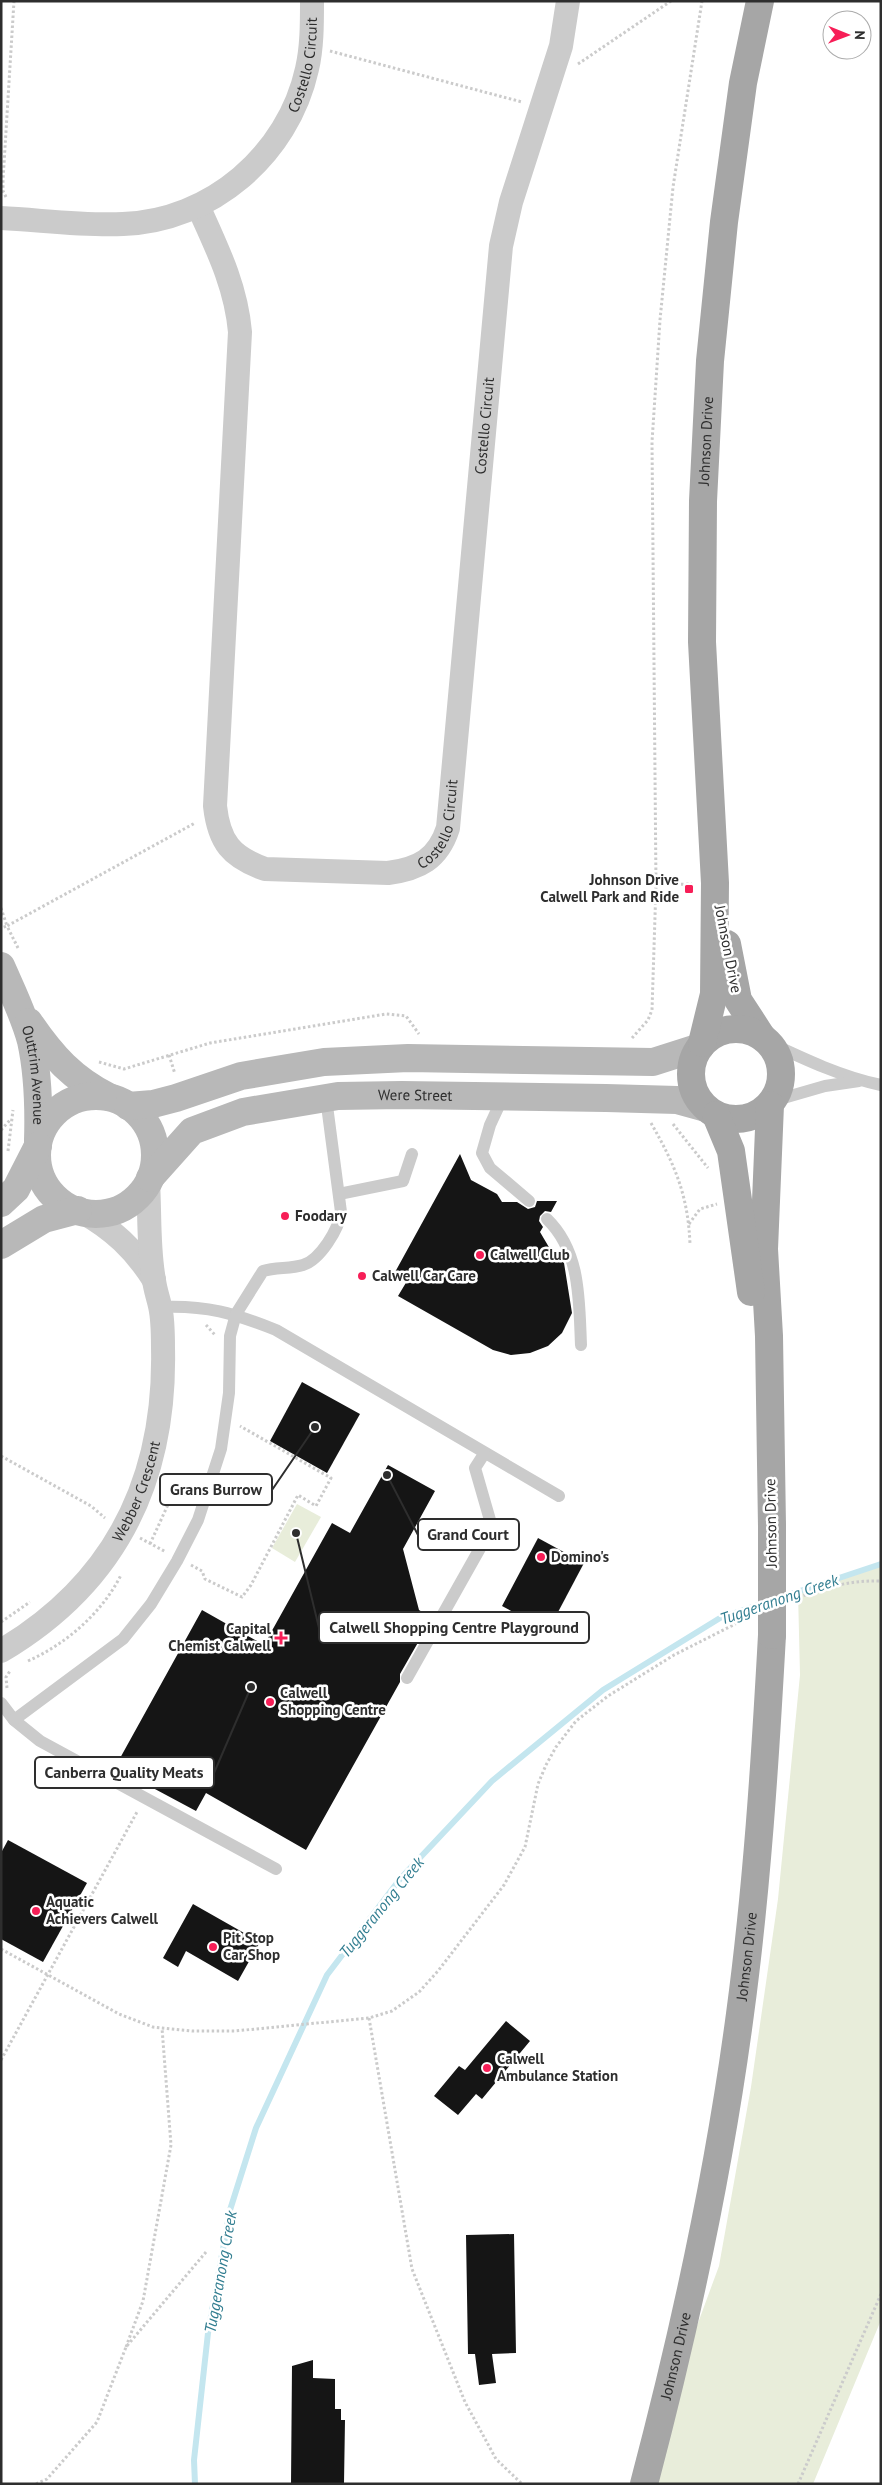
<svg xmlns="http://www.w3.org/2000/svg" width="882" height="2485" font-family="'PT Sans',sans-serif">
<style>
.green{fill:#e8edda}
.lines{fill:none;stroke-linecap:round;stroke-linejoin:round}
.stream{stroke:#c4e6ef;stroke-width:6}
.building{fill:#151515}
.path{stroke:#cbcbcb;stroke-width:3;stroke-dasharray:2.5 2.5;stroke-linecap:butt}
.lane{stroke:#cbcbcb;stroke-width:12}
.street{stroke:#cbcbcb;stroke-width:24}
.secondary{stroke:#b8b8b8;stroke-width:28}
.primary{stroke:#a6a6a6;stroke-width:28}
.primary-bridge{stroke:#a6a6a6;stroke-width:28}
.poi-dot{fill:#f71e57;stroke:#fff;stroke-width:2}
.labels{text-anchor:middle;stroke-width:5;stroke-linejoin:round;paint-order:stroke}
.street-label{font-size:15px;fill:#2e2e2e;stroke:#fff}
.poi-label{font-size:15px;font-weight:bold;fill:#2e2e2e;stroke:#fff;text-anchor:start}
.water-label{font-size:16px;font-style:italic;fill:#327e91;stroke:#fff}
.leader{fill:none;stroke:#2e2e2e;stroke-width:2}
.callout-dot{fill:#2e2e2e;stroke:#fff;stroke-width:2}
.callout{fill:#fff;stroke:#2e2e2e;stroke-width:2}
.callout-label{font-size:16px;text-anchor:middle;font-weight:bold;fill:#2e2e2e}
</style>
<rect width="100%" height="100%" fill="#fff"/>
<g class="green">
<polygon points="297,1504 321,1517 295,1562 272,1548"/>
<polygon points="881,1564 881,2320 813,2484 643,2484 660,2426 719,2266 751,2087 778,1899 800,1675 798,1592"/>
</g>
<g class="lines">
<g class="stream">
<polyline points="779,1598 881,1564"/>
<polyline points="195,2484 194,2460 208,2333 230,2210 256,2128 327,1975 400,1879 492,1781 603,1690 720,1618 764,1603"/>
</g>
</g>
<g class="building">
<polygon points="460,1154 471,1180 497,1194 502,1202 517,1202 528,1209 535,1207 537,1201 557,1201 551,1212 545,1211 540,1216 539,1221 543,1227 540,1232 550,1249 564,1263 572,1313 562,1333 548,1346 530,1353 511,1355 493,1350 398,1296 407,1281 394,1274"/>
<polygon points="302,1382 360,1414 327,1473 270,1441"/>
<polygon points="388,1465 435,1491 403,1549 419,1610 432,1618 400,1674 400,1682 306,1850 206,1793 196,1811 153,1788 157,1781 119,1760 202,1610 264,1645 332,1523 350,1533"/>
<polygon points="538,1538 584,1563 548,1631 502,1606"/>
<polygon points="8,1840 87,1883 43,1962 1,1939 1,1853"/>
<polygon points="193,1904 260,1942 238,1981 186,1951 178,1967 163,1958"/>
<polygon points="506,2021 530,2041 482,2099 476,2094 458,2115 434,2096 459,2066 465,2070"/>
<polygon points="514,2234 516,2353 492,2354 496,2383 479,2385 475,2354 468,2354 466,2235"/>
<polygon points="313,2360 313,2378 335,2379 335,2409 341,2409 341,2420 345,2420 344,2483 291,2484 292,2366"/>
</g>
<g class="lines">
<g class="path">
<polyline points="330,51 522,102"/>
<polyline points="578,64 671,1"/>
<polyline points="6,197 3,191 3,180 14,1"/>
<polyline points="656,885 691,884 691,887"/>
<polyline points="1,908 7,926 1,928"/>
<polyline points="18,948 7,926 195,823"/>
<polyline points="632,1038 648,1020 652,1010 656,885 652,442 660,320 673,187 702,1"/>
<polyline points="169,1055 175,1074"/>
<polyline points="99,1062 124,1069 210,1043 386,1014 406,1016 419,1034"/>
<path d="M 651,1123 C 675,1165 688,1195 690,1244"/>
<polyline points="673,1124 708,1168"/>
<polyline points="1,1130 11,1119"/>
<polyline points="8,1151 13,1110"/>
<polyline points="689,1224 700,1209 717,1204"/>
<polyline points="206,1325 215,1335"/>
<polyline points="1,1456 91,1506 105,1518"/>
<polyline points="140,1538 166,1552"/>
<polyline points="150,1544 171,1498 161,1494"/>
<polyline points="191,1565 202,1571 205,1579 242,1597 251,1585 298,1495 316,1506 331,1478 240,1426"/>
<path d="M 794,1599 C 823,1588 849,1580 881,1581"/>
<polyline points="1,1622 30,1602"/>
<path d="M 28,1661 C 66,1644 102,1613 121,1575"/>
<polyline points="7,1688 6,1677 10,1671"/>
<polyline points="1,1949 119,2014 153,2027 192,2031 235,2031 369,2018 392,2011 419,1992 438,1971 504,1885 525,1847 538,1784 546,1765 556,1747 576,1721 608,1696 674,1655 749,1617"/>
<polyline points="369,2018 412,2269 465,2402 496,2459 522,2484"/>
<polyline points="1,2060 137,1812"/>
<polyline points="126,2347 143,2301 171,2145 162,2028"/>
<polyline points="36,2484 47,2479 97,2422 126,2347 206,2252"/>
<polyline points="798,2484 881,2294"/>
</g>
<g class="lane">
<path d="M 768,1042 C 804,1059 842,1077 881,1085"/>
<polyline points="503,1097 490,1125 482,1153 490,1168 529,1201"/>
<polyline points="773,1101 825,1086 859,1081"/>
<polyline points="339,1194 403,1181 412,1154"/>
<path d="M 547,1219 C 581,1252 579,1301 581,1345"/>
<path d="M 160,1307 C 207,1305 233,1313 276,1330 L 559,1496"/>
<polyline points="407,1678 492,1527 475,1468 484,1454"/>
<polyline points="1,1703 14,1720 40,1741 276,1869"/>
<path d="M 14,1720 L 123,1639 L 151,1604 L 177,1561 L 198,1520 L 221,1449 L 229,1393 L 230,1336 L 236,1314 L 263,1271 C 276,1267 290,1269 303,1265 C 320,1260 339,1229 341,1212 L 326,1098"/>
</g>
<g class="street">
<path id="s1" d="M 198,206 C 217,248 236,286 240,332 L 215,806 C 219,842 231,857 265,869 L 388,873 C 419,869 438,859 448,828 L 501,246 L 511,202 L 561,46 L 568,1"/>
<path id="s2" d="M 1,218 C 41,220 83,226 123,224 C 211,221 288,155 307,69 C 312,48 312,24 312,1"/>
<path d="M 82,1212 C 113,1229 135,1250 154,1280"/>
<path id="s3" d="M 1,1651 C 116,1583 166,1479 163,1348 C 163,1334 163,1319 160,1306 C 158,1297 155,1289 154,1280 C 148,1249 150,1214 148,1182"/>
</g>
<g class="secondary">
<path id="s4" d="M 1,966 C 12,991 24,1015 31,1041 C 38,1073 39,1109 38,1141"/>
<path d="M 29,1022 C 52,1056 73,1079 109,1097"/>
<circle cx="96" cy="1155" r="59"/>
<polyline points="128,1106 153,1104 176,1098 241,1076 324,1062 408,1058 653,1062 700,1047"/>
<path id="s5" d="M 150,1178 L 192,1131 L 243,1112 L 338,1096 L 402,1095 L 606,1098 L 677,1100 L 706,1108"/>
<polyline points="1,1203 16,1189 38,1146"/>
<polyline points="1,1245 44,1219 78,1210"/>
</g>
<g class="primary">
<polyline points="727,944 738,1000 762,1037"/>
<circle cx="736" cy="1074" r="45"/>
<path id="s6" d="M 702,1043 L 714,994 L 715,883 L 702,642 L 703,501 L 710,361 L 724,222 L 743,83 L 760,1"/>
<polyline points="770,1105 764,1249 769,1336 772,1526"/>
<polyline points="716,1115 731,1151 751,1292"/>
<path id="s7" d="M 644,2484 C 685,2329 719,2173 740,2014 C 757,1888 765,1762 772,1635"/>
</g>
<polyline class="primary-bridge" points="772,1526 772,1635"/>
</g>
<g class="poi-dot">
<rect x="684" y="884" width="10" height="10" rx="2.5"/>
<circle cx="285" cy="1216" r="5"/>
<circle cx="480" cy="1255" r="5"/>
<circle cx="362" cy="1276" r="5"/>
<circle cx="541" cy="1557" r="5"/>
<path d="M278.5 1630.5h5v5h5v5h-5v5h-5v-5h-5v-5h5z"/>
<circle cx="270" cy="1702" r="5"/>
<circle cx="36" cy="1911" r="5"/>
<circle cx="213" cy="1947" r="5"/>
<circle cx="487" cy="2068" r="5"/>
</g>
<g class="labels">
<g class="street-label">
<text dy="5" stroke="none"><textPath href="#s2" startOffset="384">Costello Circuit</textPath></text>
<text dy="5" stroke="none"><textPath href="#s1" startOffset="1302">Costello Circuit</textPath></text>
<text dy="5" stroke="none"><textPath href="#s6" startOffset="604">Johnson Drive</textPath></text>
<text dy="5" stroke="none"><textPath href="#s1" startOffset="898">Costello Circuit</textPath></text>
<text transform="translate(728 949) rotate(79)" y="5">Johnson Drive</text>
<text dy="5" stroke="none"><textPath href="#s4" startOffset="115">Outtrim Avenue</textPath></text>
<text dy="5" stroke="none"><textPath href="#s5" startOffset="291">Were Street</textPath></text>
<text dy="5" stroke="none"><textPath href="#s3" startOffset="215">Webber Crescent</textPath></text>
<text transform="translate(771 1523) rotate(-91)" y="5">Johnson Drive</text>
<text dy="5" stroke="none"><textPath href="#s7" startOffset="538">Johnson Drive</textPath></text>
<text dy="5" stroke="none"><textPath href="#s7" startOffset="132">Johnson Drive</textPath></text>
</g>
<g class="poi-label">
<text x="679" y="885" text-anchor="end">Johnson Drive<tspan x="679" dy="17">Calwell Park and Ride</tspan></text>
<text x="295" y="1221">Foodary</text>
<text x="490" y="1260">Calwell Club</text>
<text x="372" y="1281">Calwell Car Care</text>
<text x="551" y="1562">Domino's</text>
<text x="271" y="1634" text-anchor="end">Capital<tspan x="271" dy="17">Chemist Calwell</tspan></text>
<text x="280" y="1698">Calwell<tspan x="280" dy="17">Shopping Centre</tspan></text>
<text x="46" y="1907">Aquatic<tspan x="46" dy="17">Achievers Calwell</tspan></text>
<text x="223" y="1943">Pit Stop<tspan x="223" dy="17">Car Shop</tspan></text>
<text x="497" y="2064">Calwell<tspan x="497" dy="17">Ambulance Station</tspan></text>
</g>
<g class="water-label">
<text transform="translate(779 1599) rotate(-19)" y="6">Tuggeranong Creek</text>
<text transform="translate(381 1907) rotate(-51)" y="6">Tuggeranong Creek</text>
<text transform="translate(220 2272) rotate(-80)" y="6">Tuggeranong Creek</text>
</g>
</g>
<path class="leader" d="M315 1427L272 1490M387 1475L418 1535M296 1533L319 1628M251 1687L214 1773"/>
<g class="callout-dot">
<circle cx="315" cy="1427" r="5"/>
<circle cx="387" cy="1475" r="5"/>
<circle cx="296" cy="1533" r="5"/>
<circle cx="251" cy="1687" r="5"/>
</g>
<g class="callout">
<rect x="160" y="1474" width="112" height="31" rx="5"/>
<rect x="418" y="1519" width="101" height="31" rx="5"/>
<rect x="319" y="1612" width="270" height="31" rx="5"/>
<rect x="35" y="1757" width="179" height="31" rx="5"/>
</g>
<g class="callout-label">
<text x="216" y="1495">Grans Burrow</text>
<text x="468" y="1540">Grand Court</text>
<text x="454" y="1633">Calwell Shopping Centre Playground</text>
<text x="124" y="1778">Canberra Quality Meats</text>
</g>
<rect width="882" height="2485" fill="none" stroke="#2e2e2e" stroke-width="5"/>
<g transform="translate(847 35) rotate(91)"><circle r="24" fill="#ffffff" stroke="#ababab"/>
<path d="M0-4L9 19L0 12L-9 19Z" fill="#f71e57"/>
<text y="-8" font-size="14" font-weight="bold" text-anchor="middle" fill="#2e2e2e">N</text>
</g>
</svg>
